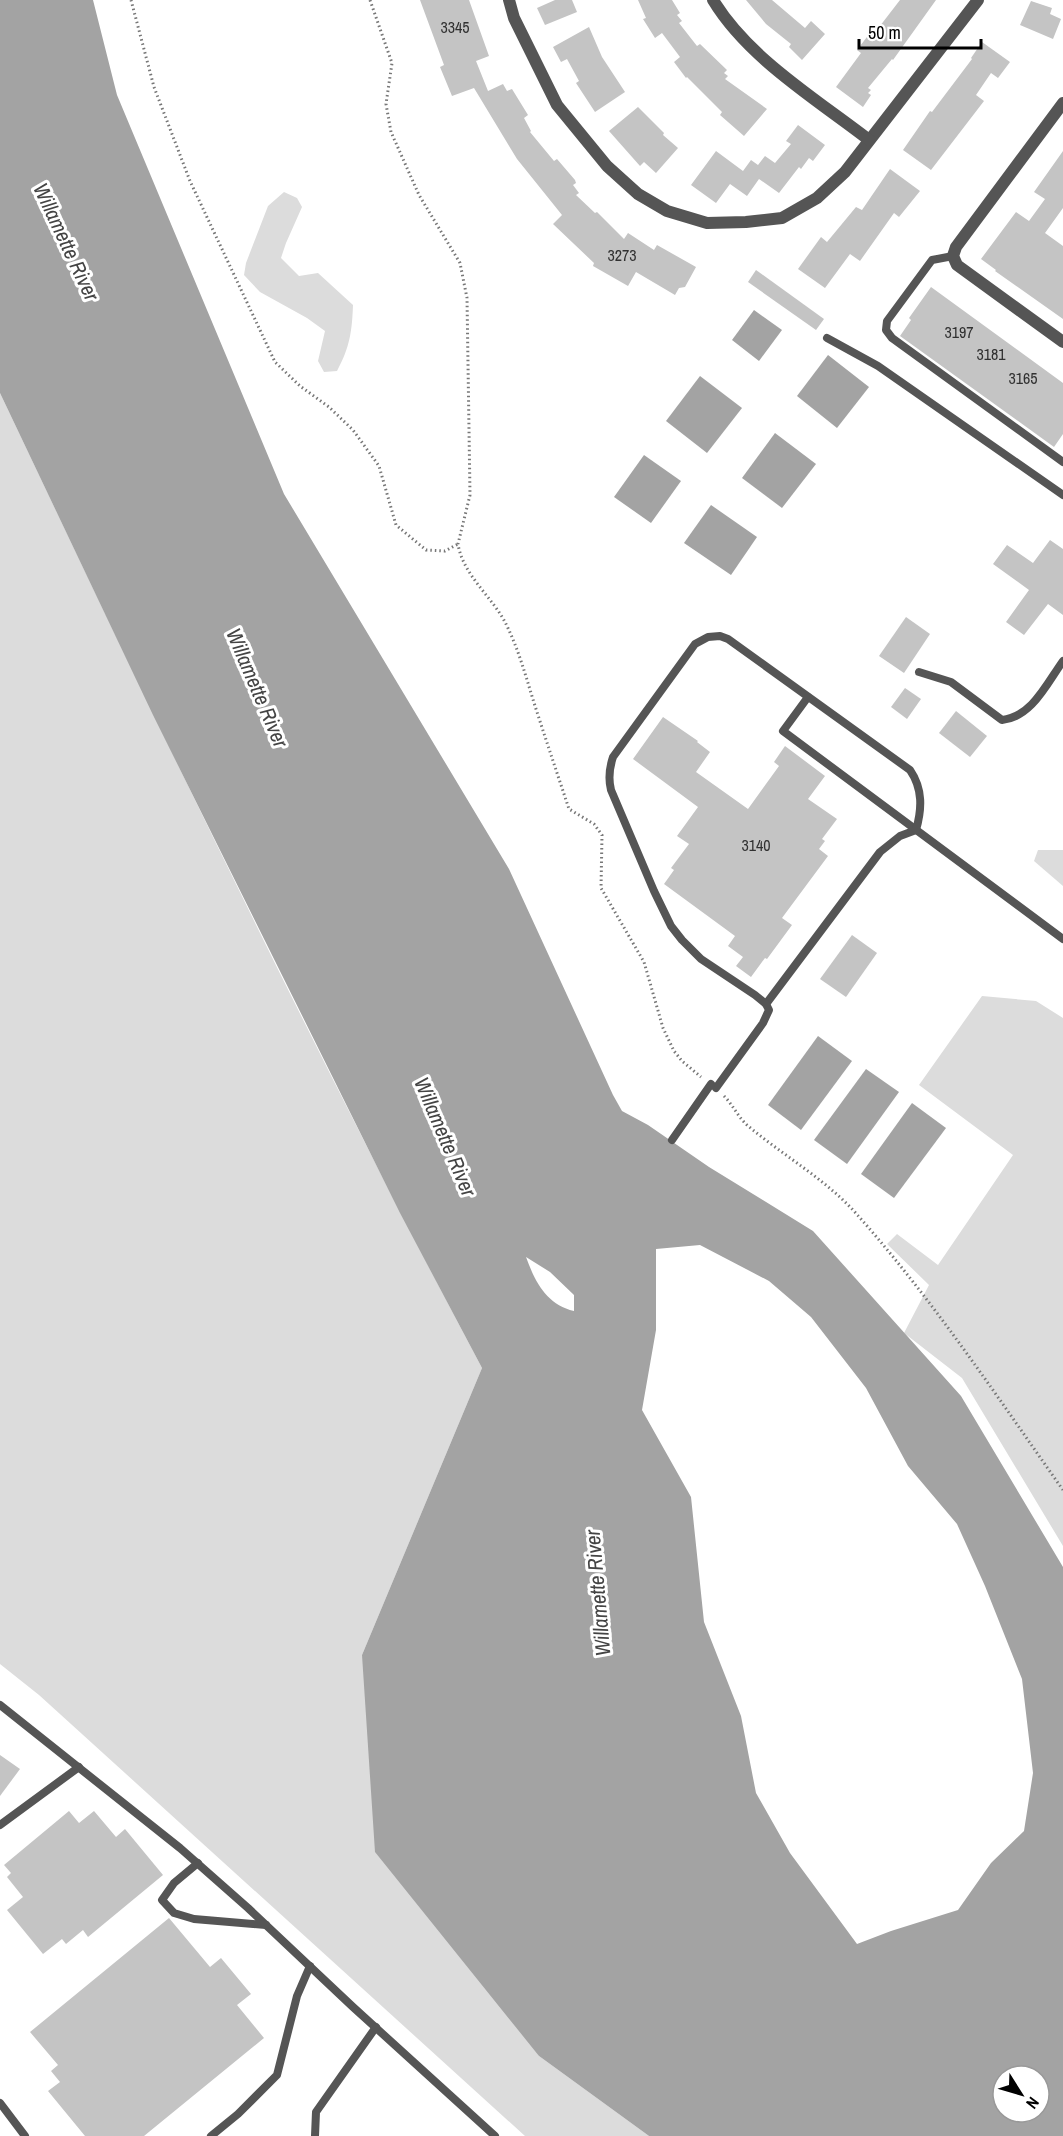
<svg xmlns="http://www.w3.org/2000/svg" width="1063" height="2136" font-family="'Archivo Narrow',sans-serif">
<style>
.green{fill:#dcdcdc}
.water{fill:#a3a3a3;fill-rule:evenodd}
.building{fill:#c4c4c4}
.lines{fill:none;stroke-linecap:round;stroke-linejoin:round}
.path{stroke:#777;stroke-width:3;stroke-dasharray:1.5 3;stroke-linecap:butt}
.lane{stroke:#555;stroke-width:8}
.street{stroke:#555;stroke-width:12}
.labels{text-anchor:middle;stroke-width:6;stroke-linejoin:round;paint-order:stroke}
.number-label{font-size:16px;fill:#313131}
.water-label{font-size:21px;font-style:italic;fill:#444;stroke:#fff}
</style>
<rect width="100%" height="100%" fill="#fff"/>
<g class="green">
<path d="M 284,192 L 297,198 L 302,207 L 286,243 L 281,258 L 299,276 L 318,273 L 353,305 C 352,331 350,347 337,371 L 324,372 L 318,361 L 325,331 L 307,318 L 260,292 L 244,275 L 246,263 L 268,206 Z"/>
<path d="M 0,393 C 156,721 312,1048 482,1368 L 362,1655 L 539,2056 L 649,2136 L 525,2136 L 39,1695 L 0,1664 Z"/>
<polygon points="1038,850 1063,850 1063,886 1034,861"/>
<polygon points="982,996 1036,1001 1063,1018 1063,1546 962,1378 904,1333 929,1285 887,1244 897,1234 938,1265 1013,1155 919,1085"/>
</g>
<g class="water">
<path d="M 0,0 L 93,0 L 117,95 L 284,494 L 509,869 L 613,1095 L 622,1111 L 648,1125 L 709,1167 L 813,1231 L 961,1396 L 1063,1567 L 1063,2136 L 649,2136 L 539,2056 L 375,1852 L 362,1655 L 482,1368 L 400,1213 L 153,715 L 0,393 ZM 700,1245 L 769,1281 L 811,1317 L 866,1388 L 908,1466 L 957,1524 L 985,1586 L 1022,1679 L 1033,1773 L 1024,1831 L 991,1863 L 958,1910 L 891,1931 L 857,1944 L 790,1853 L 756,1793 L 741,1716 L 704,1622 L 691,1497 L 642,1410 L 656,1330 L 656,1249 ZM 526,1257 L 550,1272 L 574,1295 L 574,1311 C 547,1305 535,1282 526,1257 ZM 1003,2076 L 1039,2076 L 1039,2112 L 1003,2112 Z"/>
<polygon points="754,310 782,330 759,361 732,340"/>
<polygon points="828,355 869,387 837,428 797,396"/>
<polygon points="700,376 742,408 707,453 666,421"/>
<polygon points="775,433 816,464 782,508 742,478"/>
<polygon points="644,455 681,481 651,523 614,497"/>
<polygon points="711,505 757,537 731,575 684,543"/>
<polygon points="818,1036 852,1061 801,1130 768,1105"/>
<polygon points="866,1069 899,1092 847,1164 814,1140"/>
<polygon points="912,1103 946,1128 894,1198 861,1174"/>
</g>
<g class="building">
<polygon points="420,0 469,0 489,56 476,61 488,91 503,84 507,91 512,89 528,115 524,118 531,131 530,132 554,161 557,159 575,180 576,183 573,185 579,193 576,195 595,213 597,212 624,239 628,233 654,250 657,245 696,267 685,287 679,288 675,295 636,272 628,286 593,266 594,263 553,224 562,215 517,159 474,88 452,96 440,67 444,65"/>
<polygon points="555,0 572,0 577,12 545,25 537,8"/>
<polygon points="638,0 672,0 680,13 677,15 682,21 679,23 697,46 700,44 727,70 724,73 728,76 725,79 767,109 744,136 720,115 722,112 687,77 686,78 674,62 680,57 662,33 655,38 643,19 646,18"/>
<polygon points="746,0 772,0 805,28 811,21 825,34 802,60 789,47 791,44 766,24"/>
<polygon points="900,0 936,0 893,60 892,59 868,88 871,90 868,93 871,95 863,107 836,87 861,53 857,50 870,33 873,35"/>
<polygon points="1031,1 1052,8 1050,14 1061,19 1053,39 1020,25"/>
<polygon points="589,27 602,57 625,92 595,112 576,83 579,81 567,59 561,62 553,47"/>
<polygon points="982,42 1010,62 998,78 991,73 976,95 984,101 931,170 903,150 930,111 932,112 972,59 971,58"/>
<polygon points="638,107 664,133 663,135 678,148 656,173 644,162 640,166 609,131"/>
<polygon points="798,125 825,145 813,161 809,158 801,169 799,167 779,193 759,179 747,196 730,184 716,203 691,185 716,151 743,171 751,160 758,165 765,156 775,163 791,144 786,141"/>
<polygon points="1063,151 1063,208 1045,233 1063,246 1063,319 995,271 996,270 981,259 1016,212 1029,221 1045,199 1034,192"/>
<polygon points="890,169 920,191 899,217 894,213 860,261 850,254 825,288 798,269 821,237 827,242 856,207 862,210"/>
<polygon points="756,270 824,319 816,330 748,282"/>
<polygon points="931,287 1063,383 1063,434 1054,447 900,336 911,320 909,318"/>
<polygon points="1050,540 1063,549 1063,615 1048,604 1024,635 1006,622 1029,590 993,564 1007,545 1033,563"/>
<polygon points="906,617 930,634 904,673 879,656"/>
<polygon points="905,688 921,699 907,719 891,707"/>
<polygon points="956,711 987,736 970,757 939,733"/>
<polygon points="663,717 698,741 697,742 710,752 696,772 748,809 779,766 774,762 785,746 825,776 808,799 837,819 822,839 825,841 819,849 828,856 782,918 792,925 767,959 765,958 751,977 736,966 743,957 728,946 735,936 664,884 674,870 671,868 689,844 677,836 698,807 633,759"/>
<polygon points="852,935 877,953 846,997 820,979"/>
<polygon points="0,1755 20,1769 0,1796"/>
<polygon points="69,1811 79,1823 94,1811 116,1837 125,1829 163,1875 88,1937 83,1930 66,1944 62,1939 43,1954 7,1910 23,1897 7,1877 11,1873 4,1865"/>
<polygon points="169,1918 210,1967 221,1958 251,1994 237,2005 264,2038 144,2136 85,2136 48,2091 60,2082 51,2071 58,2065 30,2032"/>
</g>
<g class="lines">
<g class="path">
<polyline points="131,0 154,87 190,181 275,362 300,386 329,407 353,430 379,466 396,525 426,550 445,551 458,544"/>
<path d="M 370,0 L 392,63 L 386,104 L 391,132 L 419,195 L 460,263 L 467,298 L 470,495 L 458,544 C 463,576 494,598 507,626 C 520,653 527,681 536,709 C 547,743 558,776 569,809 L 594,824 L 602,835 L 601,888 L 644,962 L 663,1028 L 674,1051 L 682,1061 L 701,1077"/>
<path d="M 724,1096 C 733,1105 738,1117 747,1125 C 781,1154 822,1177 853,1210 C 931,1297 996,1395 1063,1490"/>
</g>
<g class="lane">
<polyline points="953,256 932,260 887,321 886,330 892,338 1063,462"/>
<polyline points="827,338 878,366 1063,495"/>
<path d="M 919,672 L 951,682 L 1002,720 C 1032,717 1047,683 1063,661"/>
<polyline points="808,697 783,731 1063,939"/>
<polyline points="766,1004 880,852 900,836 916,830"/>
<path d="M 716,1088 L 763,1023 L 769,1010 L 766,1004 L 755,995 L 701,959 L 682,940 L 671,926 L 654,891 L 611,790 C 608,778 609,769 613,757 L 695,644 L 708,637 L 720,636 L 728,639 L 910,770 C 923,789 922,809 916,830"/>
<polyline points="672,1140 711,1084"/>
<polyline points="0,1705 180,1848 248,1908 353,2007 495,2136"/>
<polyline points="0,1825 79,1767"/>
<polyline points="198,1863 174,1883 162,1900 174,1913 194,1919 266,1925"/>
<polyline points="0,2103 25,2136"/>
<polyline points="211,2136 238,2114 277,2075 297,1996 310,1966"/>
<polyline points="315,2136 316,2112 376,2027"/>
</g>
<g class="street">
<polyline points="509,0 514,18 557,105 607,166 638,194 667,211 707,223 746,222 782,218 817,198 845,172 978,0"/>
<path d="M 713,0 C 748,58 816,99 869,140"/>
<polyline points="1063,103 956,247 953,256 957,265 1063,342"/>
</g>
</g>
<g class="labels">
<g class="number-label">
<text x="455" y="33">3345</text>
<text x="622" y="261">3273</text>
<text x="959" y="338">3197</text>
<text x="991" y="360">3181</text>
<text x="1023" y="384">3165</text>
<text x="756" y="851">3140</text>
</g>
<g class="water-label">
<text transform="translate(66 242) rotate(65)" y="7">Willamette River</text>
<text transform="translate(257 688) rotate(67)" y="7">Willamette River</text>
<text transform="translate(445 1137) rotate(67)" y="7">Willamette River</text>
<text transform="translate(598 1593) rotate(-95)" y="7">Willamette River</text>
</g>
</g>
<g transform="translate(1021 2094) rotate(127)"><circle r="28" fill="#ffffff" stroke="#999999" stroke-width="1.5"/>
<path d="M0-4.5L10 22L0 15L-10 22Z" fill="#000000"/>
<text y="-9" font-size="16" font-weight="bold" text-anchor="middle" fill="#000000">N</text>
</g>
<path d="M859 39v9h122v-9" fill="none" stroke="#000000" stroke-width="3"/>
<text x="868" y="39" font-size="18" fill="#000000" stroke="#ffffff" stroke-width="4.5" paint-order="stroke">50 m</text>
</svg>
